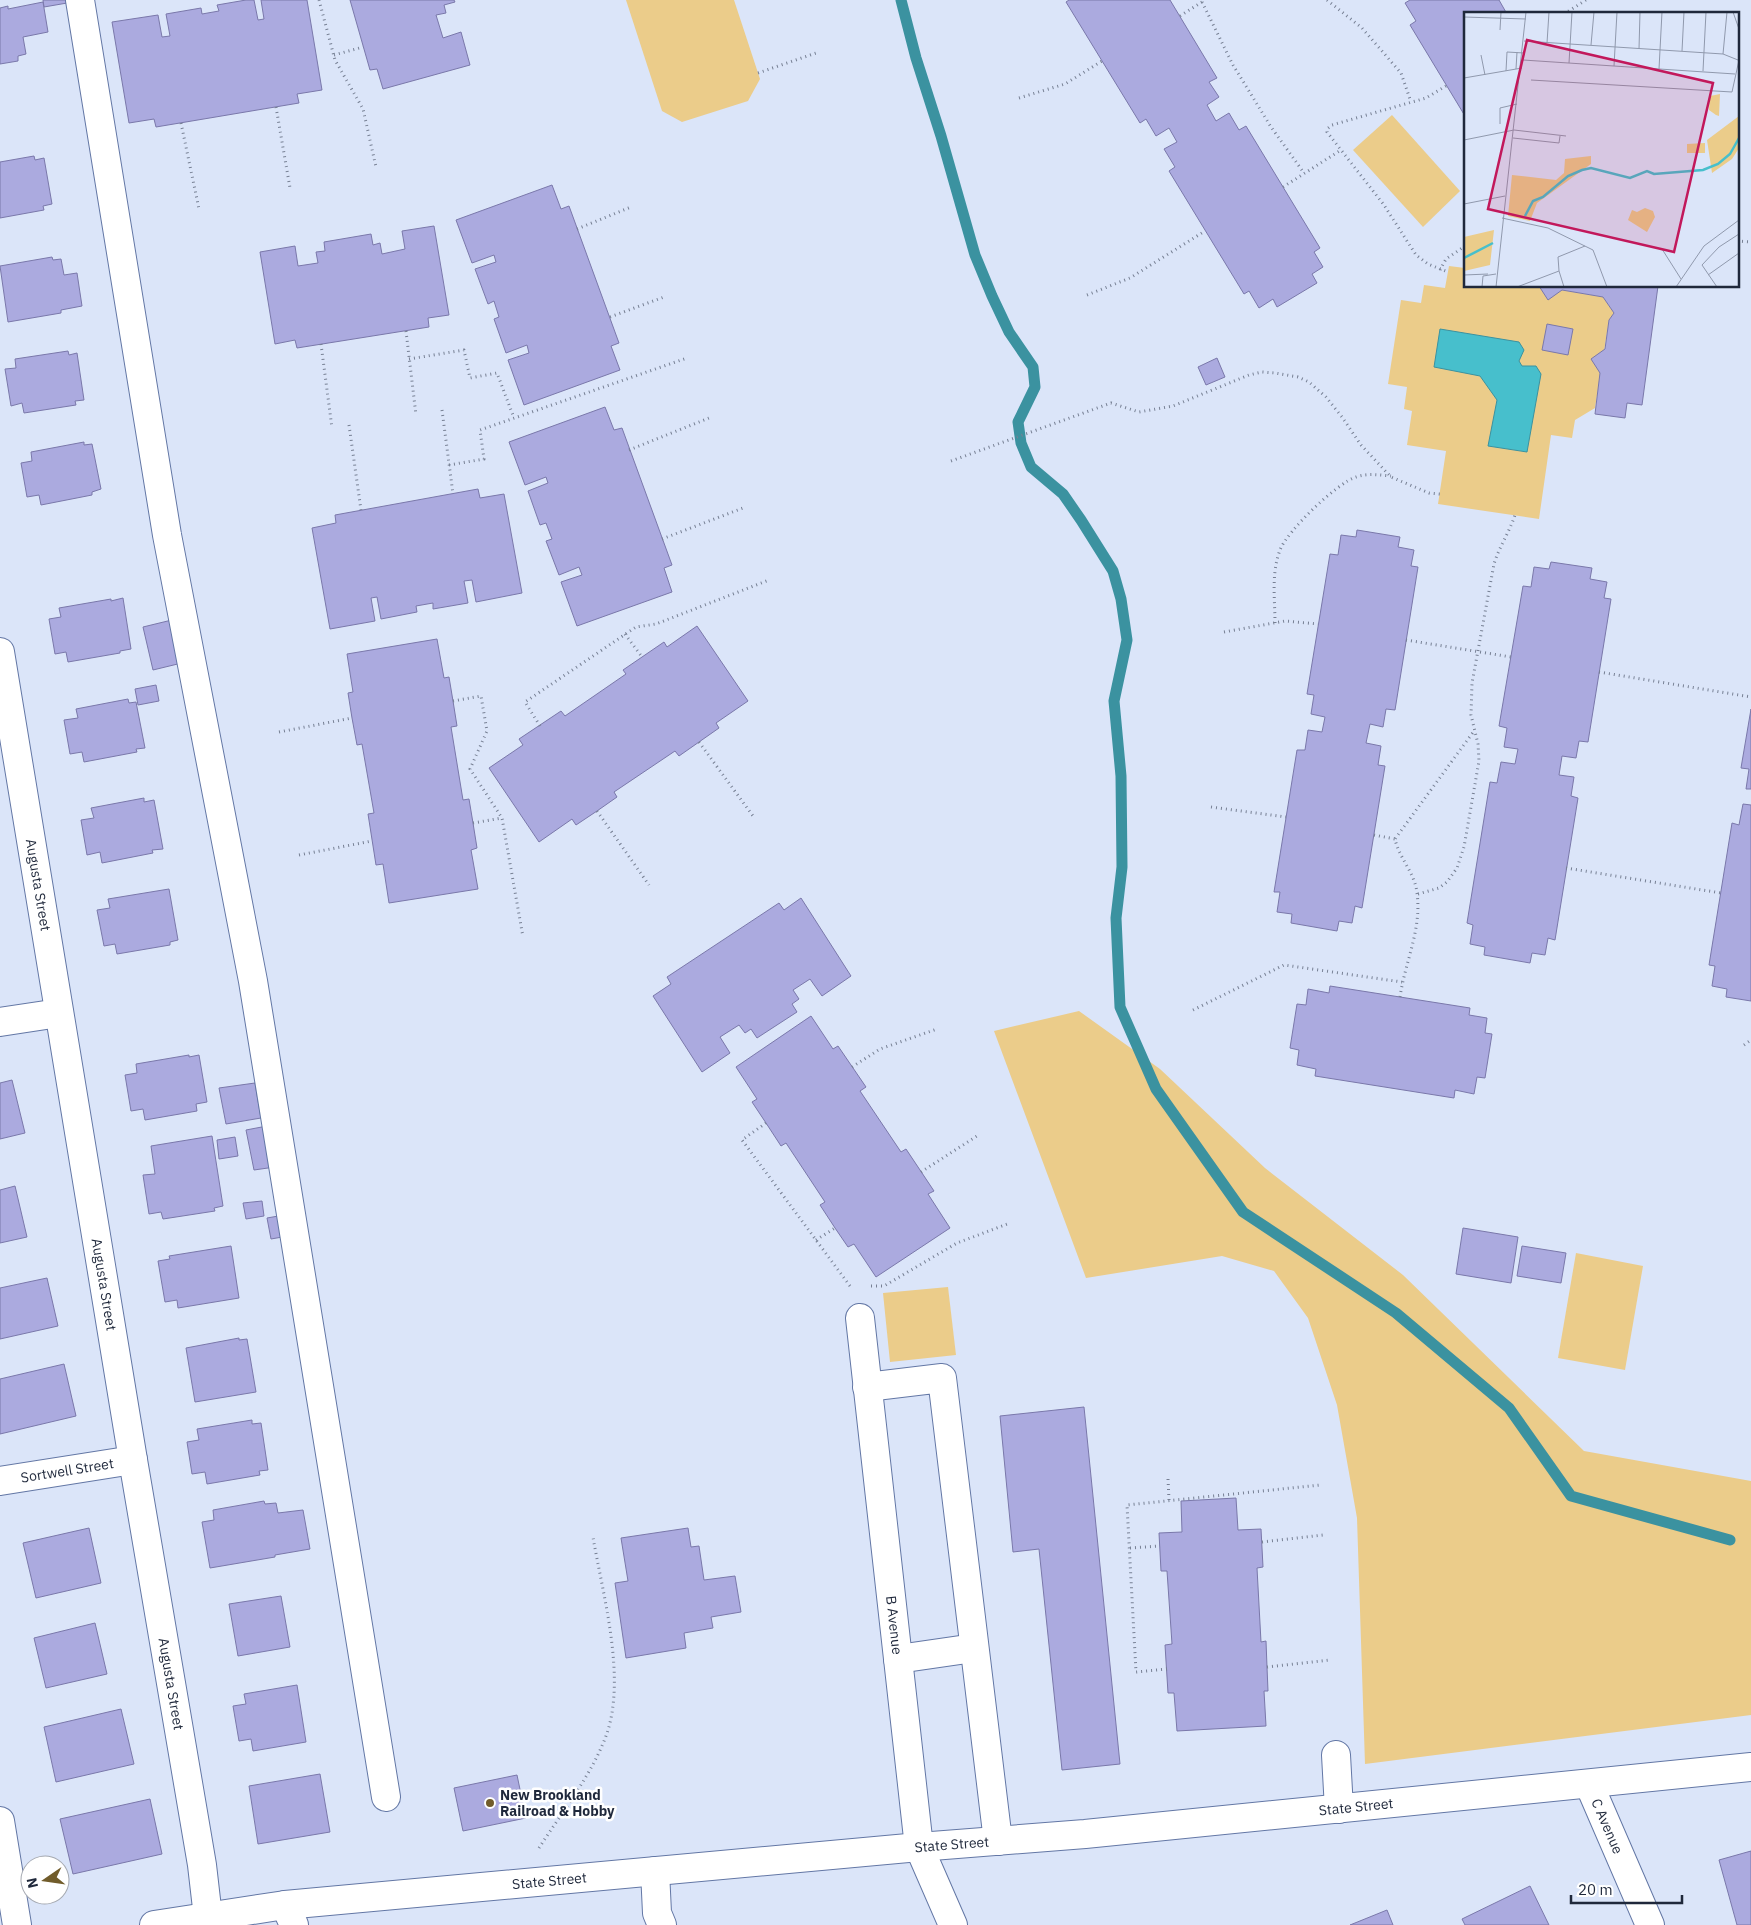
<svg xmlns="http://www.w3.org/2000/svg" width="1751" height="1925" font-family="'IBM Plex Sans',sans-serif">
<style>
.green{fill:#ebcc8a}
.water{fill:#47bfcc;stroke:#3b92a0}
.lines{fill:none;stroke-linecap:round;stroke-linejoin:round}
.stream{stroke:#3b92a0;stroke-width:11}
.building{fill:#abaadf;stroke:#7a78aa}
.minor-casing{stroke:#6377a5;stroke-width:30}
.major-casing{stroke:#6377a5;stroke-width:30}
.path{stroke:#778094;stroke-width:3;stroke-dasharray:1 4;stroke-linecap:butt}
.minor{stroke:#fff;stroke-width:28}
.major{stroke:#fff;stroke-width:28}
.poi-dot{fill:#715c2b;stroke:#fff;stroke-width:2}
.labels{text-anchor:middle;stroke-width:5;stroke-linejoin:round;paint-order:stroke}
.street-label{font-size:14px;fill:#1f283b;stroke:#fff}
.poi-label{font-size:14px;font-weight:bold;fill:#1f283b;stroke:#fff;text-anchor:start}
.inset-river{fill:none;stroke:#47bfcc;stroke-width:2.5}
.inset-road{fill:none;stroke:#9099ad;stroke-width:1}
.view{fill:#c2185b;fill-opacity:0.15;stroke:#c2185b;stroke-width:2.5}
.inset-edge{fill:none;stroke:#1f283b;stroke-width:2.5}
</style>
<rect width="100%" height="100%" fill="#dbe5f9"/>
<g class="green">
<polygon points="626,0 734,0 760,79 748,101 682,122 662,111"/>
<polygon points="1392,115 1460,191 1423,227 1353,150"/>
<polygon points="1449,266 1465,268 1465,286 1538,286 1603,297 1614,313 1609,320 1595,408 1575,420 1572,438 1551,435 1539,519 1438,504 1446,451 1407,445 1412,411 1404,409 1407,387 1388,384 1401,300 1421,303 1424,285 1445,288"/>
<polygon points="1079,1011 1160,1069 1265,1168 1403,1275 1584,1451 1751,1481 1751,1715 1365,1764 1357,1518 1337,1405 1308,1318 1274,1271 1222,1256 1086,1278 994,1031"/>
<polygon points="1576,1253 1643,1266 1625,1370 1558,1358"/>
<polygon points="948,1287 956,1355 890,1362 883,1293"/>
</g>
<polygon class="water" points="1440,329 1519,342 1524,350 1519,361 1522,366 1536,366 1541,374 1527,452 1488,446 1497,400 1480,376 1434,367"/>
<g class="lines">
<polyline class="stream" points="901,0 916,58 941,136 975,255 992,296 1009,332 1033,367 1035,387 1018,422 1021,443 1031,467 1063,494 1081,520 1113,571 1121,599 1127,640 1114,701 1121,776 1122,867 1116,918 1120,1007 1156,1089 1243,1212 1396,1313 1509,1408 1571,1496 1730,1540"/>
</g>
<g class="building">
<polygon points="43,0 72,0 73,2 44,7"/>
<polygon points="246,0 254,0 258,20 264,19 261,0 307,0 322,90 297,94 299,103 156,127 154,119 129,123 112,22 158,15 162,37 170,36 166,14 201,8 202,14 219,11 217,5"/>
<polygon points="350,0 454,0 455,2 444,5 446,13 436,15 443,38 461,32 470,65 383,89 377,69 370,70"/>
<polygon points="1069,0 1170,0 1217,78 1209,82 1219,97 1207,105 1216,121 1229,113 1239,130 1246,126 1320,248 1314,252 1323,267 1312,274 1317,283 1277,307 1273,299 1259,308 1249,291 1244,294 1169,171 1175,167 1164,149 1177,142 1169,128 1156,136 1146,119 1140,123 1066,2"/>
<polygon points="1410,0 1499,0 1507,14 1465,14 1465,116 1410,25 1416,21 1405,3"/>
<polygon points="43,2 48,32 23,37 26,54 18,56 18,61 0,64 0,8 8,6 8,9"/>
<polygon points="34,156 35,160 44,158 52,204 43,206 44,210 0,218 0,162"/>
<polygon points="552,185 561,209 569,206 619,343 611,346 620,370 524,405 508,360 529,353 527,345 506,353 494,319 499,317 494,301 488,304 475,269 496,262 494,255 472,263 456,220"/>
<polygon points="434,226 449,315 428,318 429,327 297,348 295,340 275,344 260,252 295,246 298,266 318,263 316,252 325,251 324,242 371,234 373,245 380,243 382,254 405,249 402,231"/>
<polygon points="52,257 53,260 61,259 64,275 77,273 82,306 61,310 61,313 8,322 0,266"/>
<polygon points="1539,286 1658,286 1642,405 1627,403 1625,418 1595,414 1600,373 1591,359 1605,349 1609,320 1614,313 1603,297 1562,290 1548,300"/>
<polygon points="1547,324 1573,329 1568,355 1542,350"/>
<polygon points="68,351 69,355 77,353 84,400 75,401 76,405 24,413 22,403 11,406 5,369 16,368 15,359"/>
<polygon points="1217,358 1225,377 1206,385 1198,367"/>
<polygon points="605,407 614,430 622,428 672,565 664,568 672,592 577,626 561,582 582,575 579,567 559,575 546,541 552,539 546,523 540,525 528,491 548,483 546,477 525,485 509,442"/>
<polygon points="84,442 84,445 92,444 101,489 92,492 92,495 41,505 39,495 27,497 21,463 32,461 31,452"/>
<polygon points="478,489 480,498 504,494 522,593 476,602 472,580 464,581 468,603 433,609 433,603 416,606 417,612 381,619 377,597 371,598 375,621 330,629 312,528 336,523 335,515"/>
<polygon points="1357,530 1400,537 1398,547 1414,550 1411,566 1418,567 1395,710 1386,709 1383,727 1370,724 1366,743 1381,746 1378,765 1385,766 1362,908 1355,906 1352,923 1339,921 1337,931 1291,923 1292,914 1277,912 1280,892 1274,892 1297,750 1305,750 1308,730 1322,732 1325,717 1311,714 1314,695 1307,694 1330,554 1338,555 1341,535 1356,537"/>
<polygon points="1551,562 1592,568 1590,579 1607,582 1604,598 1611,599 1588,742 1579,741 1576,758 1562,756 1559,775 1574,777 1571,796 1578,798 1555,940 1548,938 1545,955 1532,953 1530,963 1484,955 1485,947 1470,944 1473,925 1467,923 1490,782 1497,783 1501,762 1515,764 1518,749 1504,747 1507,728 1499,726 1523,586 1531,587 1534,567 1549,569"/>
<polygon points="123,598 131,649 120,651 120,653 68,662 66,652 55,654 49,619 61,617 59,608 111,599 111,601"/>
<polygon points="180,618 190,661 153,670 143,627"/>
<polygon points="697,626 748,701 716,723 719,728 679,756 675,751 614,792 617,797 597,811 576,825 572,819 539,842 489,768 523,745 519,739 561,711 565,716 626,674 623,670 664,642 667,647"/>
<polygon points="437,639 444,678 449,677 453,701 457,726 451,727 463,800 469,799 473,823 477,848 471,850 478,889 389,903 383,864 376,865 368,814 374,813 362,744 357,745 352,718 348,693 353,692 347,654"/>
<polygon points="156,685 159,701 138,705 135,689"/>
<polygon points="128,699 129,703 136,702 145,748 136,749 137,752 84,762 82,752 70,754 64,720 78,718 76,709"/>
<polygon points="1751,709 1751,789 1746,789 1749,769 1741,768"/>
<polygon points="144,798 144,802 154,800 163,849 152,850 153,853 102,863 100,852 87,855 81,820 94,818 91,808"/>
<polygon points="1743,804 1751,805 1751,1001 1726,997 1727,989 1712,986 1715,966 1709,965 1732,823 1739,825"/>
<polygon points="169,889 178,940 170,942 170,945 117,954 115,944 104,946 97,910 110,908 108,899"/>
<polygon points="801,898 851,976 822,996 810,979 793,990 799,999 792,1004 797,1012 757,1038 751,1029 745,1033 739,1025 720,1037 730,1053 702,1072 653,996 671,984 667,977 779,903 784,910"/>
<polygon points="1330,986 1470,1008 1469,1015 1487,1018 1485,1033 1492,1034 1485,1078 1477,1077 1474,1094 1455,1090 1454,1098 1315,1076 1316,1069 1297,1065 1299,1050 1290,1048 1297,1004 1306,1005 1308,989 1329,993"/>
<polygon points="811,1016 833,1049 838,1046 866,1087 860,1091 901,1152 906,1149 934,1191 928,1194 950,1228 876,1277 854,1244 848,1247 835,1228 820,1205 825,1202 786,1143 781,1146 766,1123 752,1102 757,1099 736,1067"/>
<polygon points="189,1055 189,1057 199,1055 207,1102 196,1104 197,1111 145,1120 143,1109 131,1111 125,1075 137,1073 136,1064"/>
<polygon points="12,1080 25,1133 0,1139 0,1083"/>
<polygon points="255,1083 261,1118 226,1124 219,1088"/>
<polygon points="267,1126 275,1167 254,1170 246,1130"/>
<polygon points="212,1136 223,1206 214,1208 215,1211 163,1219 161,1212 149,1214 143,1175 155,1174 151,1146"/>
<polygon points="235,1137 238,1156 219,1159 217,1140"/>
<polygon points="15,1186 27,1237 0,1243 0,1190"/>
<polygon points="262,1201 264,1216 246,1219 243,1203"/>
<polygon points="284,1215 288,1236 271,1239 267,1218"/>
<polygon points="1463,1228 1518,1237 1511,1283 1456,1274"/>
<polygon points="231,1246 239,1298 178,1308 177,1300 165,1302 158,1261 170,1259 169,1256"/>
<polygon points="1522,1246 1566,1253 1561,1283 1517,1276"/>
<polygon points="47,1278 58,1326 0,1339 0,1288"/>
<polygon points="239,1338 239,1340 247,1339 256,1392 195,1402 186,1348"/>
<polygon points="64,1364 76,1416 0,1434 0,1379"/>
<polygon points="1084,1407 1120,1764 1062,1770 1039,1549 1013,1552 1000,1416"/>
<polygon points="252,1420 252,1424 261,1423 268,1470 259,1471 260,1475 207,1484 205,1472 192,1474 187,1442 199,1440 197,1429"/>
<polygon points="1236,1498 1238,1530 1261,1529 1263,1567 1257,1568 1261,1642 1266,1641 1267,1667 1268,1691 1264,1691 1266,1726 1177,1731 1174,1693 1168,1693 1165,1645 1172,1644 1167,1571 1161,1571 1159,1533 1182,1532 1181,1501"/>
<polygon points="264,1501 265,1504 276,1503 278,1513 303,1510 310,1549 275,1555 275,1557 210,1568 202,1522 214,1520 213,1510"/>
<polygon points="89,1528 101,1583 36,1598 23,1543"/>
<polygon points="688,1528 691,1547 699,1546 704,1580 735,1576 741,1612 711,1617 713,1628 684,1633 686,1648 626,1658 615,1583 628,1581 621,1538"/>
<polygon points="281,1596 290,1647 238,1656 229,1604"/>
<polygon points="95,1623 107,1674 46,1688 34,1638"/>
<polygon points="297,1685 306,1742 253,1751 251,1739 239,1741 233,1706 246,1704 244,1694"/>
<polygon points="121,1709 134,1764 56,1782 44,1727"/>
<polygon points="320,1774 330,1832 258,1844 249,1786"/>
<polygon points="517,1775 526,1818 463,1831 454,1788"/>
<polygon points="150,1799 162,1854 73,1874 60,1819"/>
<polygon points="1751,1851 1751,1925 1737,1925 1719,1860"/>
<polygon points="1530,1886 1549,1925 1465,1925 1462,1919"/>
<polygon points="1387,1910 1393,1925 1350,1925"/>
</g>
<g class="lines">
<g class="minor-casing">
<g id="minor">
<polyline points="80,0 167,535 253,981 386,1797"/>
<path id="s1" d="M 0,652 L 133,1460 L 202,1865 L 208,1917"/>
<polyline points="0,1022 59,1013"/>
<path id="s2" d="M 860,1318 L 919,1847 L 953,1925"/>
<polyline points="867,1387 942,1378 998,1841"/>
<path id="s3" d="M 0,1481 L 133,1460"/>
<polyline points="898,1659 974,1648"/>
<polyline points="1336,1755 1339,1809"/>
<path id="s4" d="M 1589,1784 L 1650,1925"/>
<polyline points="0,1821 17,1925"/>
<polyline points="655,1871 657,1913 662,1925"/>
<polyline points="285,1905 294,1925"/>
</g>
</g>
<g class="major-casing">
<g id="major">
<path id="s5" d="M 154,1925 L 285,1905 L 919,1847 L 1085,1834 L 1751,1767"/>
</g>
</g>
<g class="path">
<polyline points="319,0 335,60 363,109 376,167"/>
<polyline points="1327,0 1362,28 1401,73 1411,102"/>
<polyline points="1202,2 1233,65 1271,127 1304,173"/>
<polyline points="1564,14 1586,0"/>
<polyline points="1180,16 1205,0"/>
<polyline points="334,55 363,47"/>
<polyline points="758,73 819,52"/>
<polyline points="1446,86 1426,98 1332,125 1327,129 1327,132 1384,205 1416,255 1428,264 1448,272"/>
<polyline points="1019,98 1065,84 1102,61"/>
<polyline points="276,107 290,188"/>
<polyline points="181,123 199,209"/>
<polyline points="1283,187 1341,150"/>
<polyline points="577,229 631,207"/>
<polyline points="1737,241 1751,242"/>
<polyline points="1440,270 1446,259 1465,246"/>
<polyline points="1087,295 1130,278 1205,231"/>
<polyline points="610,317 664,297"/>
<polyline points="406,331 416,415"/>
<polyline points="321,344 332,428"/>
<polyline points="409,359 464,350 470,378 497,373 514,418"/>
<polyline points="442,410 453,494"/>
<polyline points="349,425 361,510"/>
<polyline points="629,450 709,418"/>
<polyline points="951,461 1111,403 1139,412 1173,406 1249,375 1262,372 1275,373 1298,377 1309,382 1326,397 1342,417 1361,445 1391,477 1429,493 1440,494"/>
<polyline points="449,465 484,459 480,430 687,358"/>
<polyline points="662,539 743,508"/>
<path d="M 1275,623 C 1275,599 1271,574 1280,550 C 1287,531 1337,483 1356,477 C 1368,473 1379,475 1391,476"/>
<polyline points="1224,632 1285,621 1318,624"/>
<polyline points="625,634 642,657"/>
<polyline points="1406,640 1511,657"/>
<polyline points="1599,672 1751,697"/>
<polyline points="453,701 481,696 487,731 470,769 502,818 523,937"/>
<polyline points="540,726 525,702 636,627 656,624 769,580"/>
<polyline points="279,732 352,718"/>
<polyline points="699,742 753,816"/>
<polyline points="1211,807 1286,817"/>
<polyline points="597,811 649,885"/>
<polyline points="473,823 502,818"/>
<polyline points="1374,835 1395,839"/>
<polyline points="299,855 372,841"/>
<polyline points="1566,868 1721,893"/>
<path d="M 1418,894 L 1439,888 L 1447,882 L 1457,868 L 1464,847 L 1479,761 L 1478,744 L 1471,715 L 1472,683 L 1494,564 C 1499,547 1509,533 1515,515"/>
<path d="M 1400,997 C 1405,962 1422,929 1417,893 C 1415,873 1399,858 1395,839 L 1474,731"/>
<polyline points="1193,1010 1284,965 1402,982"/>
<polyline points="1744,1045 1751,1040"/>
<polyline points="852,1067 880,1049 937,1029"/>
<polyline points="766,1123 742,1140 850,1286 852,1286"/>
<polyline points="921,1172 977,1136"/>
<polyline points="816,1240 835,1228"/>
<polyline points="871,1286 884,1286 957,1243 1010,1223"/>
<polyline points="1168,1479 1169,1500"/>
<polyline points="1262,1542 1323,1535"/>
<polyline points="1130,1548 1160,1546"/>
<polyline points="1267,1667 1330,1660"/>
<polyline points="1167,1669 1136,1672 1127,1505 1320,1485"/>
<path d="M 539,1848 C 562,1812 591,1776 606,1736 C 627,1679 603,1596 593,1537"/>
</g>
<use href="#minor" class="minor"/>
<use href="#major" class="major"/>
</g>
<circle class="poi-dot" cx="490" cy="1803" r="5"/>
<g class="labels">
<g class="street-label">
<text dy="5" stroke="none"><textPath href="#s1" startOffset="236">Augusta Street</textPath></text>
<text dy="5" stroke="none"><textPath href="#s1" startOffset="641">Augusta Street</textPath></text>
<text dy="5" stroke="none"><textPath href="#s3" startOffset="68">Sortwell Street</textPath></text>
<text dy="5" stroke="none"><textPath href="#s2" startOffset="309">B Avenue</textPath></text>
<text dy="5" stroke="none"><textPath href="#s1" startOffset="1046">Augusta Street</textPath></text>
<text dy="5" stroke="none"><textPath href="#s5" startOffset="1208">State Street</textPath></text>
<text dy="5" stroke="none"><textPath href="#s4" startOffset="46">C Avenue</textPath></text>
<text dy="5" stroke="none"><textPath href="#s5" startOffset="802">State Street</textPath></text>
<text dy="5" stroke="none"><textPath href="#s5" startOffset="398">State Street</textPath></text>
</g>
<g class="poi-label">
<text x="500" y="1800">New Brookland<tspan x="500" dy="16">Railroad &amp; Hobby</tspan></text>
</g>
</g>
<g transform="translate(1464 12)">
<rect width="275" height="275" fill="#dbe5f9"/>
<path d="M 256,82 L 255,104 L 252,103 L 245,98 L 246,84 ZM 275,104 L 275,136 L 268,147 L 248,161 L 243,128 ZM 241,131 L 241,141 L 223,141 L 223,132 ZM 127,144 L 127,152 L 73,191 L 66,209 L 44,204 L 48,163 L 92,168 L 100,161 L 101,147 ZM 181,196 L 189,199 L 191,205 L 183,220 L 164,208 L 168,198 L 173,200 ZM 30,218 L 26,253 L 0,259 L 0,225 Z" fill="#ebcc8a"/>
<path class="inset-river" d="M 61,204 L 69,189 L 79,185 L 104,164 L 118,158 L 127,156 L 166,166 L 183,159 L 190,162 L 239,158 L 254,152 L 266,142 L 275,126M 0,246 L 29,231"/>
<path class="inset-road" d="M 263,0 L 259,42 L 274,48M 269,0 L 275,17M 0,5 L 62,7M 36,18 L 37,0M 60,29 L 259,42M 83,31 L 85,0M 127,33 L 130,0M 175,37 L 176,0M 218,39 L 220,0M 17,43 L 21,63M 59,48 L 271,62M 105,51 L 108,0M 150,54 L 153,0M 52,57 L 53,40M 195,57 L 198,0M 42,59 L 43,40 L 60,41M 239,59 L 242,0M 0,66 L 58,56M 67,68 L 268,80 L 275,48M 36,112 L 36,96 L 53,92M 49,126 L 95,131 L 96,124M 0,128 L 50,118 L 102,124M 0,192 L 41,184M 38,206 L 84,216 L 129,238 L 143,275M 198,237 L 217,267M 95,259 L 94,245 L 121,234M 0,263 L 24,262M 244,263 L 275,241M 18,275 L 19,264 L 32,262M 32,275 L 62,0M 53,275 L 95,259 L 100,275M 212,275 L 240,234 L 275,208M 253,275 L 238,253 L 255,235 L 275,222"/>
<path class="view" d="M 63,28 L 249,71 L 210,240 L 24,197 Z"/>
<rect width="275" height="275" class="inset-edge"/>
</g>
<g transform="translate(45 1880) rotate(257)"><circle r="24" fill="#ffffff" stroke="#a5a9b1"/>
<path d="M0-4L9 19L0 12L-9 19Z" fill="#715c2b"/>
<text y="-8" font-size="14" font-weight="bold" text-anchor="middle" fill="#1f283b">N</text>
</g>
<path d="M1571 1895v8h111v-8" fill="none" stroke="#1f283b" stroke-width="2.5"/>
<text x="1578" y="1895" font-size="15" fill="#1f283b" stroke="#ffffff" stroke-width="4" paint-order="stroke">20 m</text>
</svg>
